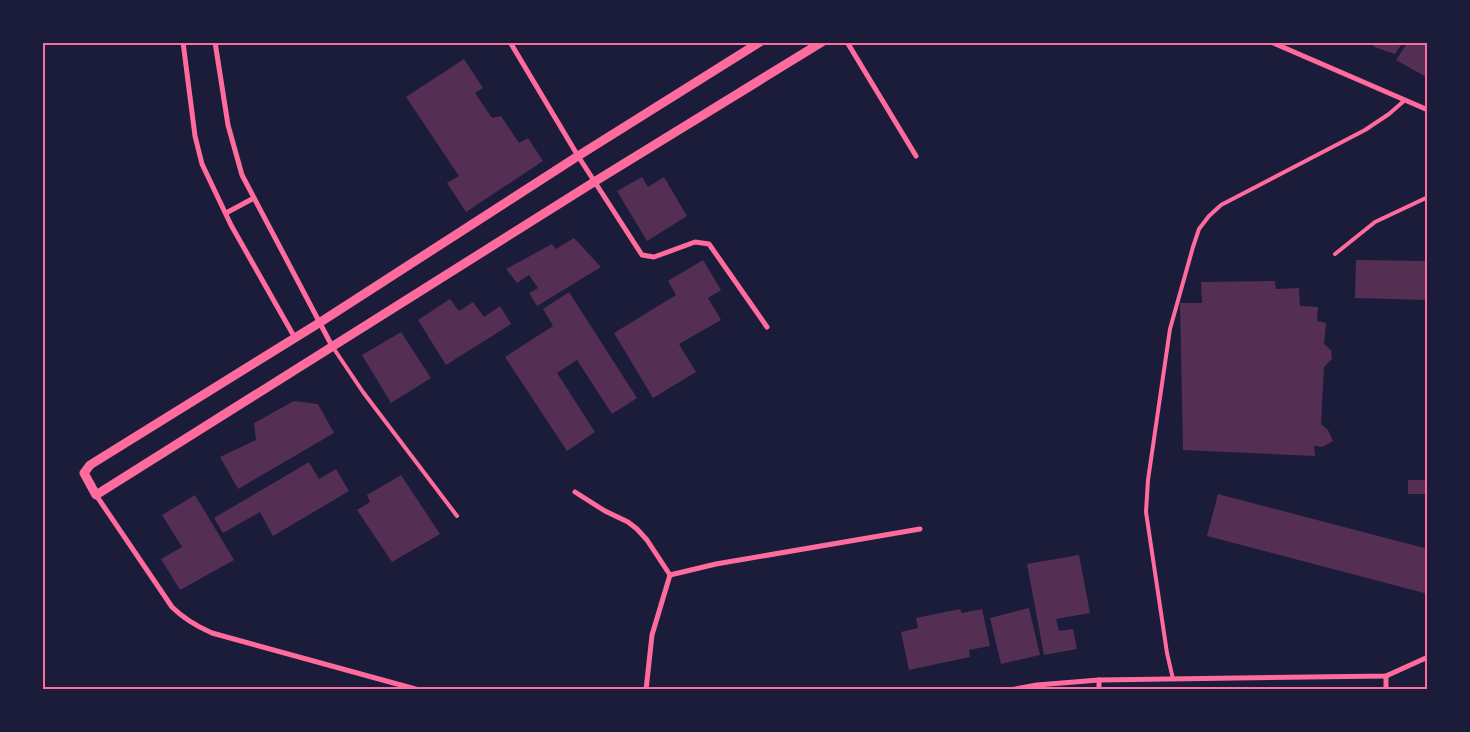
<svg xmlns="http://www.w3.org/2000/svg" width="1470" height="732" font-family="Georgia,serif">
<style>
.building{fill:#542f53}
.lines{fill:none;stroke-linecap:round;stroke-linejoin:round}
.service{stroke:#ff6b9d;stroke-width:4}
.minor{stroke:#ff6b9d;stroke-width:5}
.tertiary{stroke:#ff6b9d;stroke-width:9}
.neatline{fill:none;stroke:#ff6b9d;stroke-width:2}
</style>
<rect width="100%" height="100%" fill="#1b1b3a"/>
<g class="building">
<polygon points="1372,42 1403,42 1395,54 1374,47"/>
<polygon points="1408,42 1428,42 1428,78 1396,60"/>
<polygon points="464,59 483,88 475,93 492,118 501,116 519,143 528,138 543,161 466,212 447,183 459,176 406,97"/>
<polygon points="642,177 648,187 664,177 687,216 647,241 617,191"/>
<polygon points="574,238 601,267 537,306 529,293 538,288 529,275 517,283 506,269 552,244 556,249"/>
<polygon points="703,260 721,290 708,298 721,320 679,344 696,372 653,398 614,333 676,295 668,281"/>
<polygon points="1356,260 1428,261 1428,300 1355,298"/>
<polygon points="1275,281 1276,289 1299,288 1300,306 1318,307 1317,321 1326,323 1324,344 1331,350 1332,359 1324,367 1321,424 1328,430 1333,441 1322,447 1314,446 1315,456 1183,450 1180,303 1202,303 1201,282"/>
<polygon points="569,292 637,398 612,414 577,360 557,373 595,432 567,451 505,357 553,326 543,309"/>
<polygon points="450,299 459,311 473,302 484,317 500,306 511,324 446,365 418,320"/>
<polygon points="401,332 431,378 391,403 362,355"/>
<polygon points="294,401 318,404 334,433 238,489 220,457 256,440 254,423"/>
<polygon points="309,462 319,479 336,469 349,491 273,536 260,512 223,533 214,518"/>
<polygon points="401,475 440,534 392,562 357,510 370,502 367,495"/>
<rect x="1408" y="480" width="20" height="14"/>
<polygon points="1218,494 1428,549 1428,594 1207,536"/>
<polygon points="195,495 234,560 180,590 161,559 182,547 162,515"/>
<polygon points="1079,555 1090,613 1056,619 1059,631 1073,629 1077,649 1044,655 1027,564"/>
<polygon points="1029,608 1040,655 1001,664 990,618"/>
<polygon points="960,609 962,613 982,609 990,646 969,650 970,657 909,670 901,632 918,628 916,618"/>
</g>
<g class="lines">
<g class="service">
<polyline points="1335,254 1375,222 1428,197"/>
<polyline points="332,346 363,392 457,516"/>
<polyline points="1173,679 1167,653 1146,512 1148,480 1170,329 1193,247 1199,229 1209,216 1221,205 1365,130 1389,114 1405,100"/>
</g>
<g class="minor">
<polyline points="183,42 195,136 202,164 231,225 295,338"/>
<polyline points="215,42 228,125 242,175 332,346"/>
<polyline points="510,42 578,156 642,255 654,257 695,242 709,244 767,327"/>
<polyline points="847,42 916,156"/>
<polyline points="1271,42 1428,110"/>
<polyline points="226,213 254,198"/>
<polyline points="575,492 605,511 628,522 637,529 647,540 670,575"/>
<path d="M 96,495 L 172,607 C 184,619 196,626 212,633 L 419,690"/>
<polyline points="1386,676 1386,690"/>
<polyline points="1099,680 1099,690"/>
<polyline points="646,690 652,635 670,575 716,564 920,529"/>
<polyline points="1010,690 1037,685 1099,680 1386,676 1428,657"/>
</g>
<polyline class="tertiary" points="760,42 578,156 319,323 90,465 84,473 96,495 594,182 822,42"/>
</g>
<rect width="1470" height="732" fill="none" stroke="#1b1b3a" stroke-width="88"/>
<rect x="44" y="44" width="1382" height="644" class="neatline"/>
</svg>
